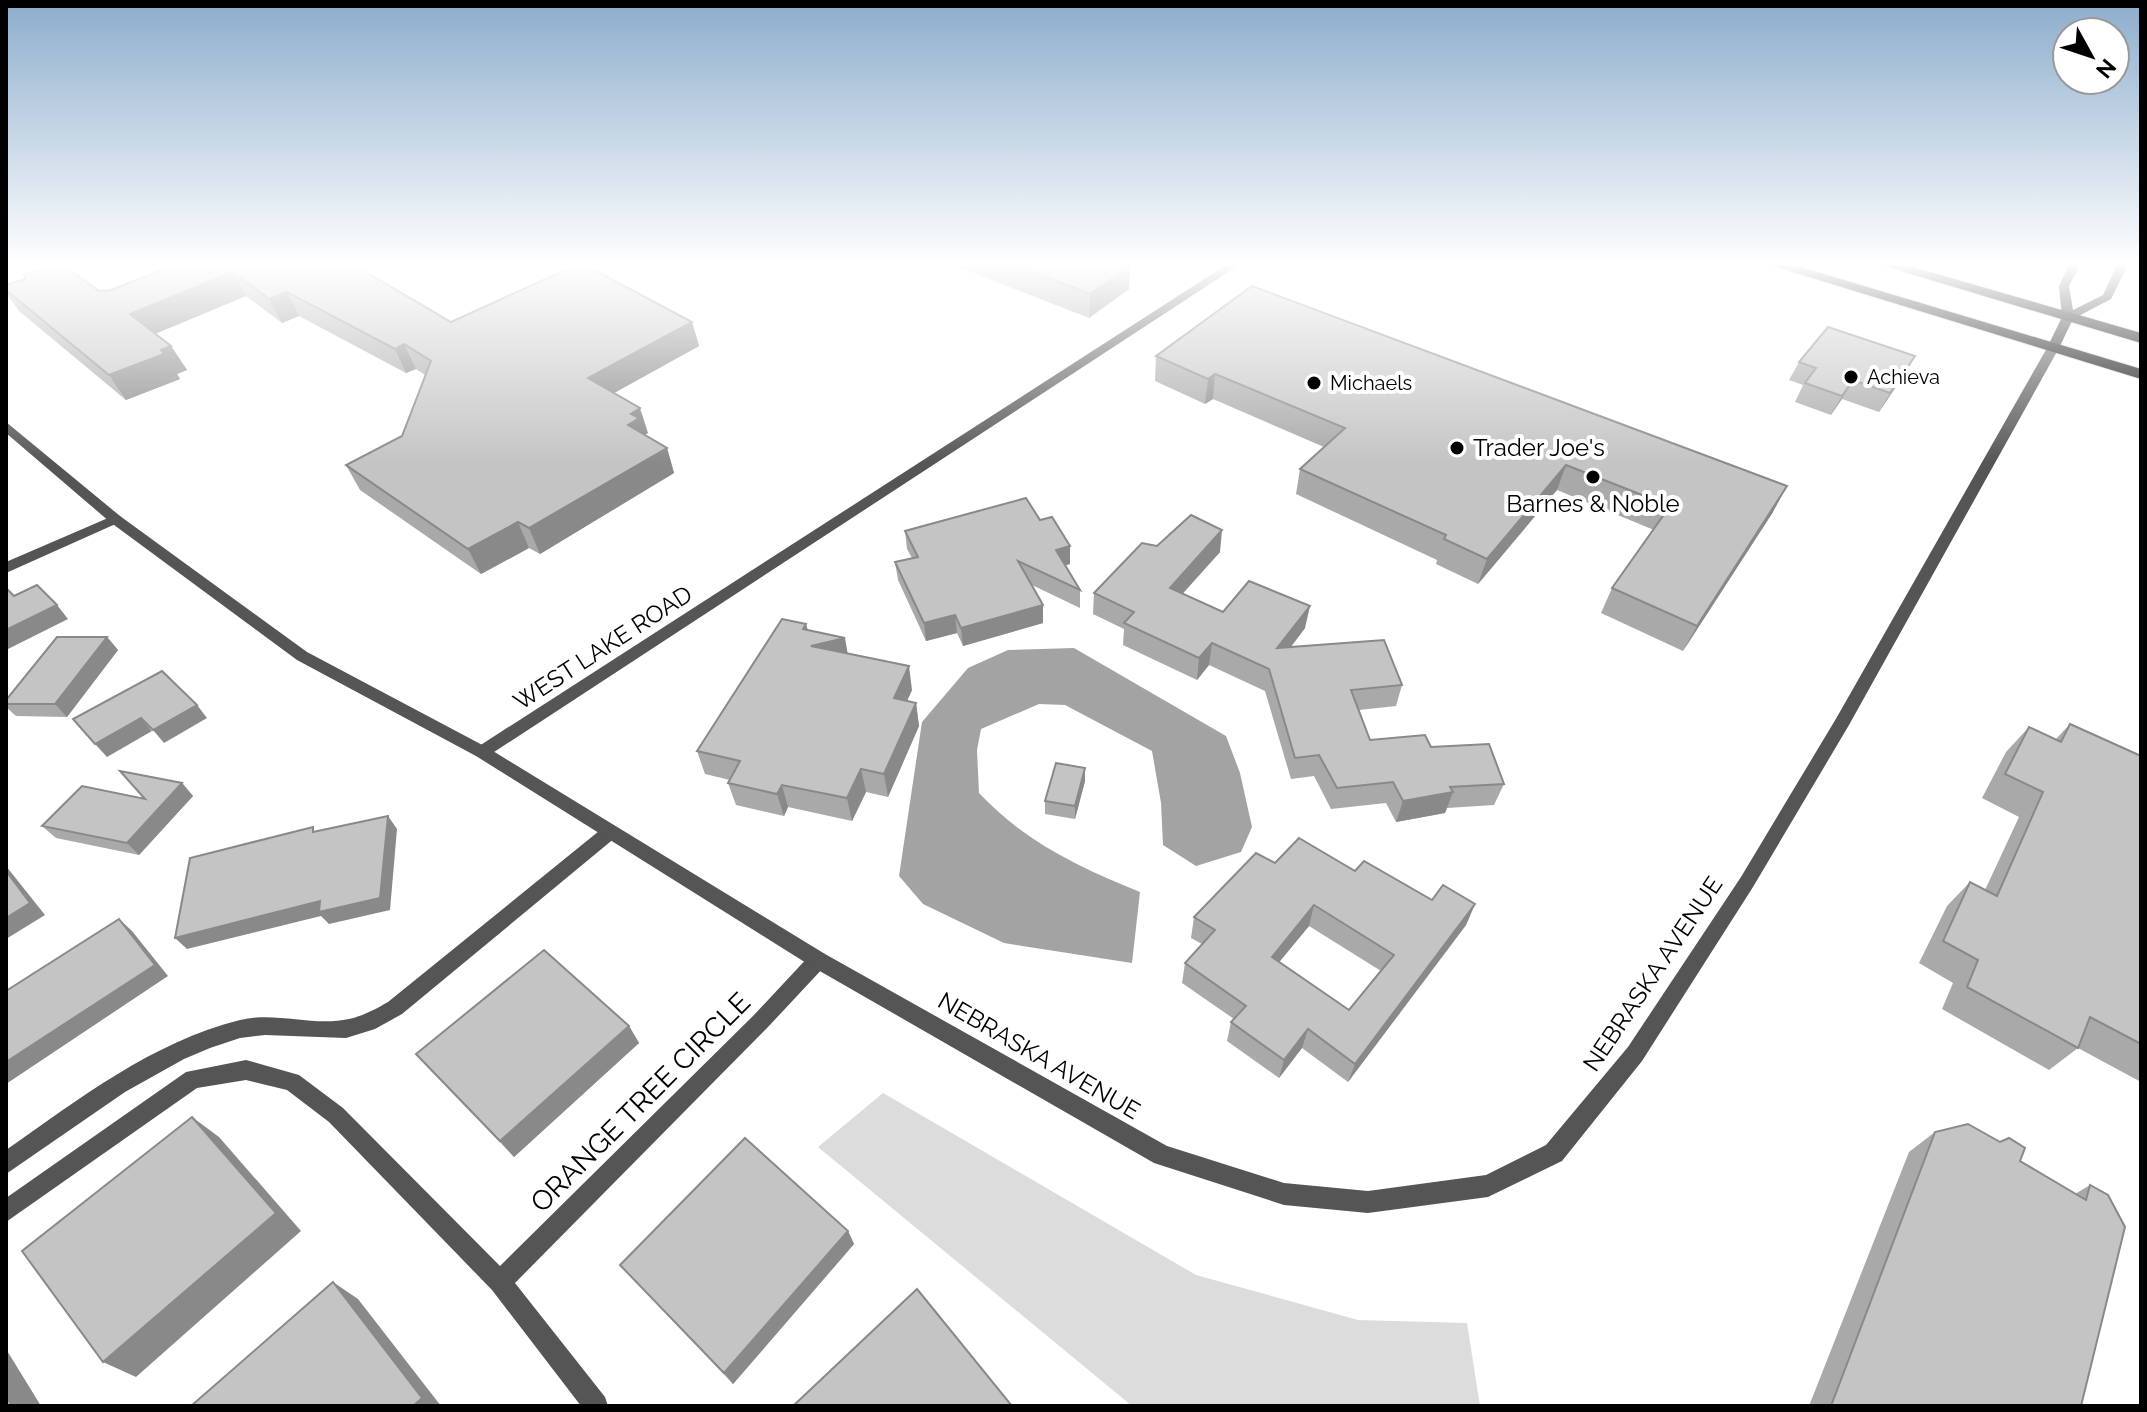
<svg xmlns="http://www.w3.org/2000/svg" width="2147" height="1412" font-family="Raleway,sans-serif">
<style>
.green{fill:#dcdcdc}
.water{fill:#a3a3a3}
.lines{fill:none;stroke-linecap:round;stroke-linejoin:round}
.trunk-casing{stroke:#dbdbdb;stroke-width:2}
.minor{fill:#555;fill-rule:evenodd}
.tertiary{fill:#555;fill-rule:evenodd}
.secondary{fill:#222;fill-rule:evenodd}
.trunk{fill:#000;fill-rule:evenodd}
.wall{fill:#a9a9a9;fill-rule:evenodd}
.shaded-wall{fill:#898989}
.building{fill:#c4c4c4;stroke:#898989;stroke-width:2;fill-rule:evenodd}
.poi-dot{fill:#000;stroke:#fff;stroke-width:3}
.labels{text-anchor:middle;stroke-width:8;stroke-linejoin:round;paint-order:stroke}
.far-poi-label{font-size:20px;fill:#000;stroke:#fff;text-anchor:start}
.poi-label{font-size:24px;fill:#000;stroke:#fff;text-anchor:start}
.street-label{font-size:24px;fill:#000;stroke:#fff}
.near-street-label{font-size:28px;fill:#000;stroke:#fff}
</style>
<rect width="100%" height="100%" fill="#fff"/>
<polygon class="green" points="883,1093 1196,1275 1358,1320 1467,1323 1480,1406 1132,1406 818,1147"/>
<path class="water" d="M 1074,648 L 1226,736 L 1240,773 L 1252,827 L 1241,852 L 1196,866 L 1163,845 L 1161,803 L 1152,751 L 1065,705 L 1039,704 L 981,729 L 977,750 L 979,793 C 1025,842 1079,867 1140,892 L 1132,963 L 1004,943 L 923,904 L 899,876 L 922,722 L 968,668 L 1008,650 Z"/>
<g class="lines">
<g class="trunk-casing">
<g id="trunk">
<polygon points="1770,265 1794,265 2141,369 2141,379"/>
<polygon points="1881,265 1906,265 2141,333 2141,343"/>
</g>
</g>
<g class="minor">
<polygon points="1226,265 1239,265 488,756 476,756 474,752 476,748"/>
<polygon points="115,515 120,516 122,519 120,522 6,573 6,562"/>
<path d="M 610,825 L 616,827 L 619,832 L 616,837 L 402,1014 L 375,1029 L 346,1038 L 265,1035 L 240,1038 L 210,1048 L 184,1059 L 125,1092 L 6,1174 L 6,1150 C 79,1099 152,1042 240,1020 C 276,1011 313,1027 349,1019 C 363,1016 376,1009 388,1002 L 604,827 Z"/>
<polygon points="818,952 825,954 828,960 825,966 768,1027 515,1283 605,1397 608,1406 581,1406 492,1290 329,1122 287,1090 246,1080 197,1088 6,1222 6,1198 186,1072 246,1060 299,1075 343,1108 500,1266 754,1015 811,954"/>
</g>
<polygon class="tertiary" points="2053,344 2059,348 1849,725 1753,887 1642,1061 1562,1161 1488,1197 1368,1213 1284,1205 1154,1163 811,966 476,756 297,660 110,522 6,433 6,422 120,516 307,652 488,748 825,954 1167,1146 1284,1183 1368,1191 1486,1175 1546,1145 1628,1047 1741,877 1837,717 2047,348"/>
<polygon class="secondary" points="2069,265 2080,265 2069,286 2073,310 2103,295 2117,265 2128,265 2111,299 2073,319 2059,348 2053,352 2047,348 2062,317 2059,286"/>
<use href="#trunk" class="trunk"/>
</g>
<g class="wall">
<polygon points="174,265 354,265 451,322 692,322 699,346 614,393 648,433 645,435 667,448 674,473 540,554 529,548 481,574 360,490 346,465 402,436 425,375 416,369 406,373 299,316 282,323 246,296 155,334 171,346 187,370 177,374 180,379 126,400 19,311 6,293 6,285 99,291 111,290"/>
<polygon points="953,265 1130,266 1129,289 1089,318"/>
<polygon points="1156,356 1773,512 1683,651 1601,613 1612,588 1654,530 1557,490 1478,584 1436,564 1437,560 1296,494 1300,469 1324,447 1213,399 1205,404 1155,381"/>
<polygon points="1799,362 1904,375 1879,412 1842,399 1831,415 1795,402 1803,385 1789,380"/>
<polygon points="905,531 1070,564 1065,565 1080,590 1080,608 1032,585 1043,605 1043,623 963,646 957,633 926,641 898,580 895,562 912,558 907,549"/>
<polygon points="1157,546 1220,552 1182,594 1223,612 1305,628 1291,647 1402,685 1396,706 1359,710 1370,740 1431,747 1504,784 1494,805 1447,808 1445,813 1396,822 1386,803 1331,809 1314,776 1291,779 1265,691 1209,665 1197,680 1123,645 1124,629 1093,614 1094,593"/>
<polygon points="806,624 808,630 912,690 907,701 916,703 919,726 888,797 866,792 852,821 788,807 784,816 736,805 728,783 730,780 705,774 697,751"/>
<polygon points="107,637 118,650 67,717 16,716 6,707 6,700"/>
<polygon points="2070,724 2141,756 2141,1082 2078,1048 2049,1070 1942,1009 1953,983 1919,963 1947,906 1970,882 1985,890 2019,817 1982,798 2006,752 2029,727 2056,739"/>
<polygon points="1085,781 1075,819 1045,814 1045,801"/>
<polygon points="182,783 193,796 139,855 56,838 42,826 145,799"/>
<path d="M 1275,863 L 1355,871 L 1432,900 L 1475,904 L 1466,925 L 1348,1082 L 1302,1048 L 1279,1078 L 1227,1041 L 1231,1022 L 1234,1019 L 1182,983 L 1185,963 L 1202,944 L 1191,938 L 1194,917 ZM 1309,926 L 1381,971 L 1349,1010 L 1279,962 Z"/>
<polygon points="629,1026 639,1043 514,1157 416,1054"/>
<polygon points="1935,1132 2020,1161 2075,1194 2090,1185 2081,1406 1809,1406 1909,1152"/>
<polygon points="848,1231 854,1244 733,1384 620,1265"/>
</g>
<g class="shaded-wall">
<polygon points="1130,266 1129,289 1089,318 1090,294"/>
<polygon points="233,272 246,296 145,338 130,314"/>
<polygon points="287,292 299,316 282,323 269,299"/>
<polygon points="692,322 699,346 596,403 588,378"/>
<polygon points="404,344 416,369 406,373 395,349"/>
<polygon points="171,346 187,370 177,374 180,379 126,400 109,375"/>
<polygon points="1915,356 1904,375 1879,412 1890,393"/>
<polygon points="1215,374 1213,399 1205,404 1208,379"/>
<polygon points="1853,380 1842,399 1831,415 1842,396"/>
<polygon points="640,408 648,433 644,435 628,425 631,414"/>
<polygon points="667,448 674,473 540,554 529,528"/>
<polygon points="1566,465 1557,490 1478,584 1487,559"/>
<polygon points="1787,486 1773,512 1683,651 1697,626"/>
<polygon points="518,522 529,548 481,574 468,549"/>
<polygon points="1222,530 1220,552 1168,610 1170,588"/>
<polygon points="1070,546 1070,564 1056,568 1056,550"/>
<polygon points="57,605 68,619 6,650 6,630"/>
<polygon points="1043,605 1043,623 963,646 961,628"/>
<polygon points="1310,606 1305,628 1273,670 1277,648"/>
<polygon points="955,615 957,633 926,641 924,623"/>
<polygon points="806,624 811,646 845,638 849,661 817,670 803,629"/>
<polygon points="107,637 118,650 67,717 55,704"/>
<polygon points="1212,643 1209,665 1197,680 1199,658"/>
<polygon points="909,666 912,690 898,721 894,698"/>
<polygon points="916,703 919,726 888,797 884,774"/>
<polygon points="197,705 207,718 164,743 153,730"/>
<polygon points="141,718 152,731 107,757 95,744"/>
<polygon points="1085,768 1085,781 1075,819 1075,806"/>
<polygon points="861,769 866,792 852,821 847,798"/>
<polygon points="182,783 193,796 139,855 127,843"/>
<polygon points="782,785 788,807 784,816 777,794"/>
<polygon points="1453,792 1445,813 1396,822 1403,801"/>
<polygon points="388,816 397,829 390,910 329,924 321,916 187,949 175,938"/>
<polygon points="6,866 45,915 6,939"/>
<polygon points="1475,904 1466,925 1348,1082 1355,1064"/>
<polygon points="1314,905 1309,926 1267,977 1272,957"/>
<polygon points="119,919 132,931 168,976 6,1084 6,1062"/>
<polygon points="629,1026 639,1043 514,1157 500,1141"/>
<polygon points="1308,1029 1302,1048 1279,1078 1284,1060"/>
<polygon points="192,1117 219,1137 301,1231 136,1377 103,1362"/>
<polygon points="848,1231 854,1244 733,1384 724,1373"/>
<polygon points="333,1282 358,1299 441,1406 413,1406"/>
<polygon points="6,1349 41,1406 12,1406 6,1397"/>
</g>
<g class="building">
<polygon points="60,265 63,265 99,291 111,290 174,265 354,265 451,322 576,265 585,265 692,322 588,378 640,408 631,414 639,418 628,425 667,448 529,528 518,522 468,549 346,465 402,436 431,361 404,344 395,349 287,292 269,299 233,272 130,314 171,346 161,350 164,354 109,375 6,290 6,285 25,279 24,274"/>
<polygon points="1014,265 1129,265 1130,266 1090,294"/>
<polygon points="1252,286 1787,486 1697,626 1612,588 1670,506 1566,465 1487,559 1444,539 1446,535 1300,469 1345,428 1215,374 1208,379 1156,356"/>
<polygon points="1828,327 1915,356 1890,393 1853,380 1842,396 1805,383 1816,368 1799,362"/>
<polygon points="1026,498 1040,520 1052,517 1070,546 1056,550 1080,590 1018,561 1043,605 961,628 955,615 924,623 895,562 918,557 905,531"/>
<polygon points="1191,515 1222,530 1170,588 1223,612 1249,581 1310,606 1277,648 1384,640 1402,685 1351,690 1370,740 1425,735 1431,747 1489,744 1504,784 1450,787 1453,792 1403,801 1393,782 1337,788 1319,755 1295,758 1269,669 1212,643 1199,658 1124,623 1134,612 1094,593 1142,543 1157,546"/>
<polygon points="37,585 57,605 6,630 6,588 14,596"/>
<polygon points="782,619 806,624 803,629 845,638 811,646 909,666 894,698 916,703 884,774 861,769 847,798 782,785 777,794 728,783 740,761 697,751"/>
<polygon points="57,637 107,637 55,704 6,704 6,700"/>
<polygon points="162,671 197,705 153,730 141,718 95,744 73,719"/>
<polygon points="2070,724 2141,756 2141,1044 2090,1017 2078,1048 1967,987 1978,960 1943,941 1970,882 1997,896 2043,792 2005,774 2029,727 2061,742"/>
<polygon points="1056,763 1085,768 1075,806 1045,801"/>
<polygon points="120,771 182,783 127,843 42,826 82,786 145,799"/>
<polygon points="388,816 380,898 319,912 320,901 175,938 190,858 313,827 313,832"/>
<path d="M 1299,838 L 1355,871 L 1364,861 L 1432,900 L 1443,885 L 1475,904 L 1355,1064 L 1308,1029 L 1284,1060 L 1231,1022 L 1246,1006 L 1185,963 L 1215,930 L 1194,917 L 1256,853 L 1275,863 ZM 1314,905 L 1394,955 L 1349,1010 L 1272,957 Z"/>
<polygon points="6,871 30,903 6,918"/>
<polygon points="119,919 155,965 6,1062 6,991"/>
<polygon points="544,950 629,1026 500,1141 416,1054"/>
<polygon points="192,1117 276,1213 103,1362 22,1251"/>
<polygon points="1968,1124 2000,1142 2009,1138 2025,1148 2020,1161 2086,1200 2090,1185 2108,1195 2125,1227 2081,1406 1831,1406 1935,1132"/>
<polygon points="745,1138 848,1231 724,1373 620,1265"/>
<polygon points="333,1282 422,1398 413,1406 191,1406"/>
<polygon points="917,1289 1012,1406 793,1406"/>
<polygon points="6,1397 12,1406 6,1406"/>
</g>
<linearGradient id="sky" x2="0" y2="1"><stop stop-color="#8cadcc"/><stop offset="0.57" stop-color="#fff"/><stop offset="1" stop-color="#fff" stop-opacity="0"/></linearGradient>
<rect width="2147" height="463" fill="url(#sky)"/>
<g class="poi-dot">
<circle cx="1851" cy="377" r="8"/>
<circle cx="1314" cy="383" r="8"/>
<circle cx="1457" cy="448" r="8"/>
<circle cx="1593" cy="477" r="8"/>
</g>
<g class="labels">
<g class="far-poi-label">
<text x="1867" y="384">Achieva</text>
<text x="1330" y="390">Michaels</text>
</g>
<g class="poi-label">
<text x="1473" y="456">Trader Joe's</text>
<text x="1593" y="512" text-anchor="middle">Barnes &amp; Noble</text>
</g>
<g class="street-label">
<text transform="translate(603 648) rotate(-33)" y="8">WEST LAKE ROAD</text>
<text transform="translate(1653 974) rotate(-56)" y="8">NEBRASKA AVENUE</text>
<text transform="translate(1039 1056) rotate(30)" y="8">NEBRASKA AVENUE</text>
</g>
<g class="near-street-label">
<text transform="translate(640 1102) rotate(-45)" y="10">ORANGE TREE CIRCLE</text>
</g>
</g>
<rect width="2147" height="1412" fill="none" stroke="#000000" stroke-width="16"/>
<g transform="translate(2091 56) rotate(130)"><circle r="38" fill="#ffffff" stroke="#999999" stroke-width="2"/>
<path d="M0-6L14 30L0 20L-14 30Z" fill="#000000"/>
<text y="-12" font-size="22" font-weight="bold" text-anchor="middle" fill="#000000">N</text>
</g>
</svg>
